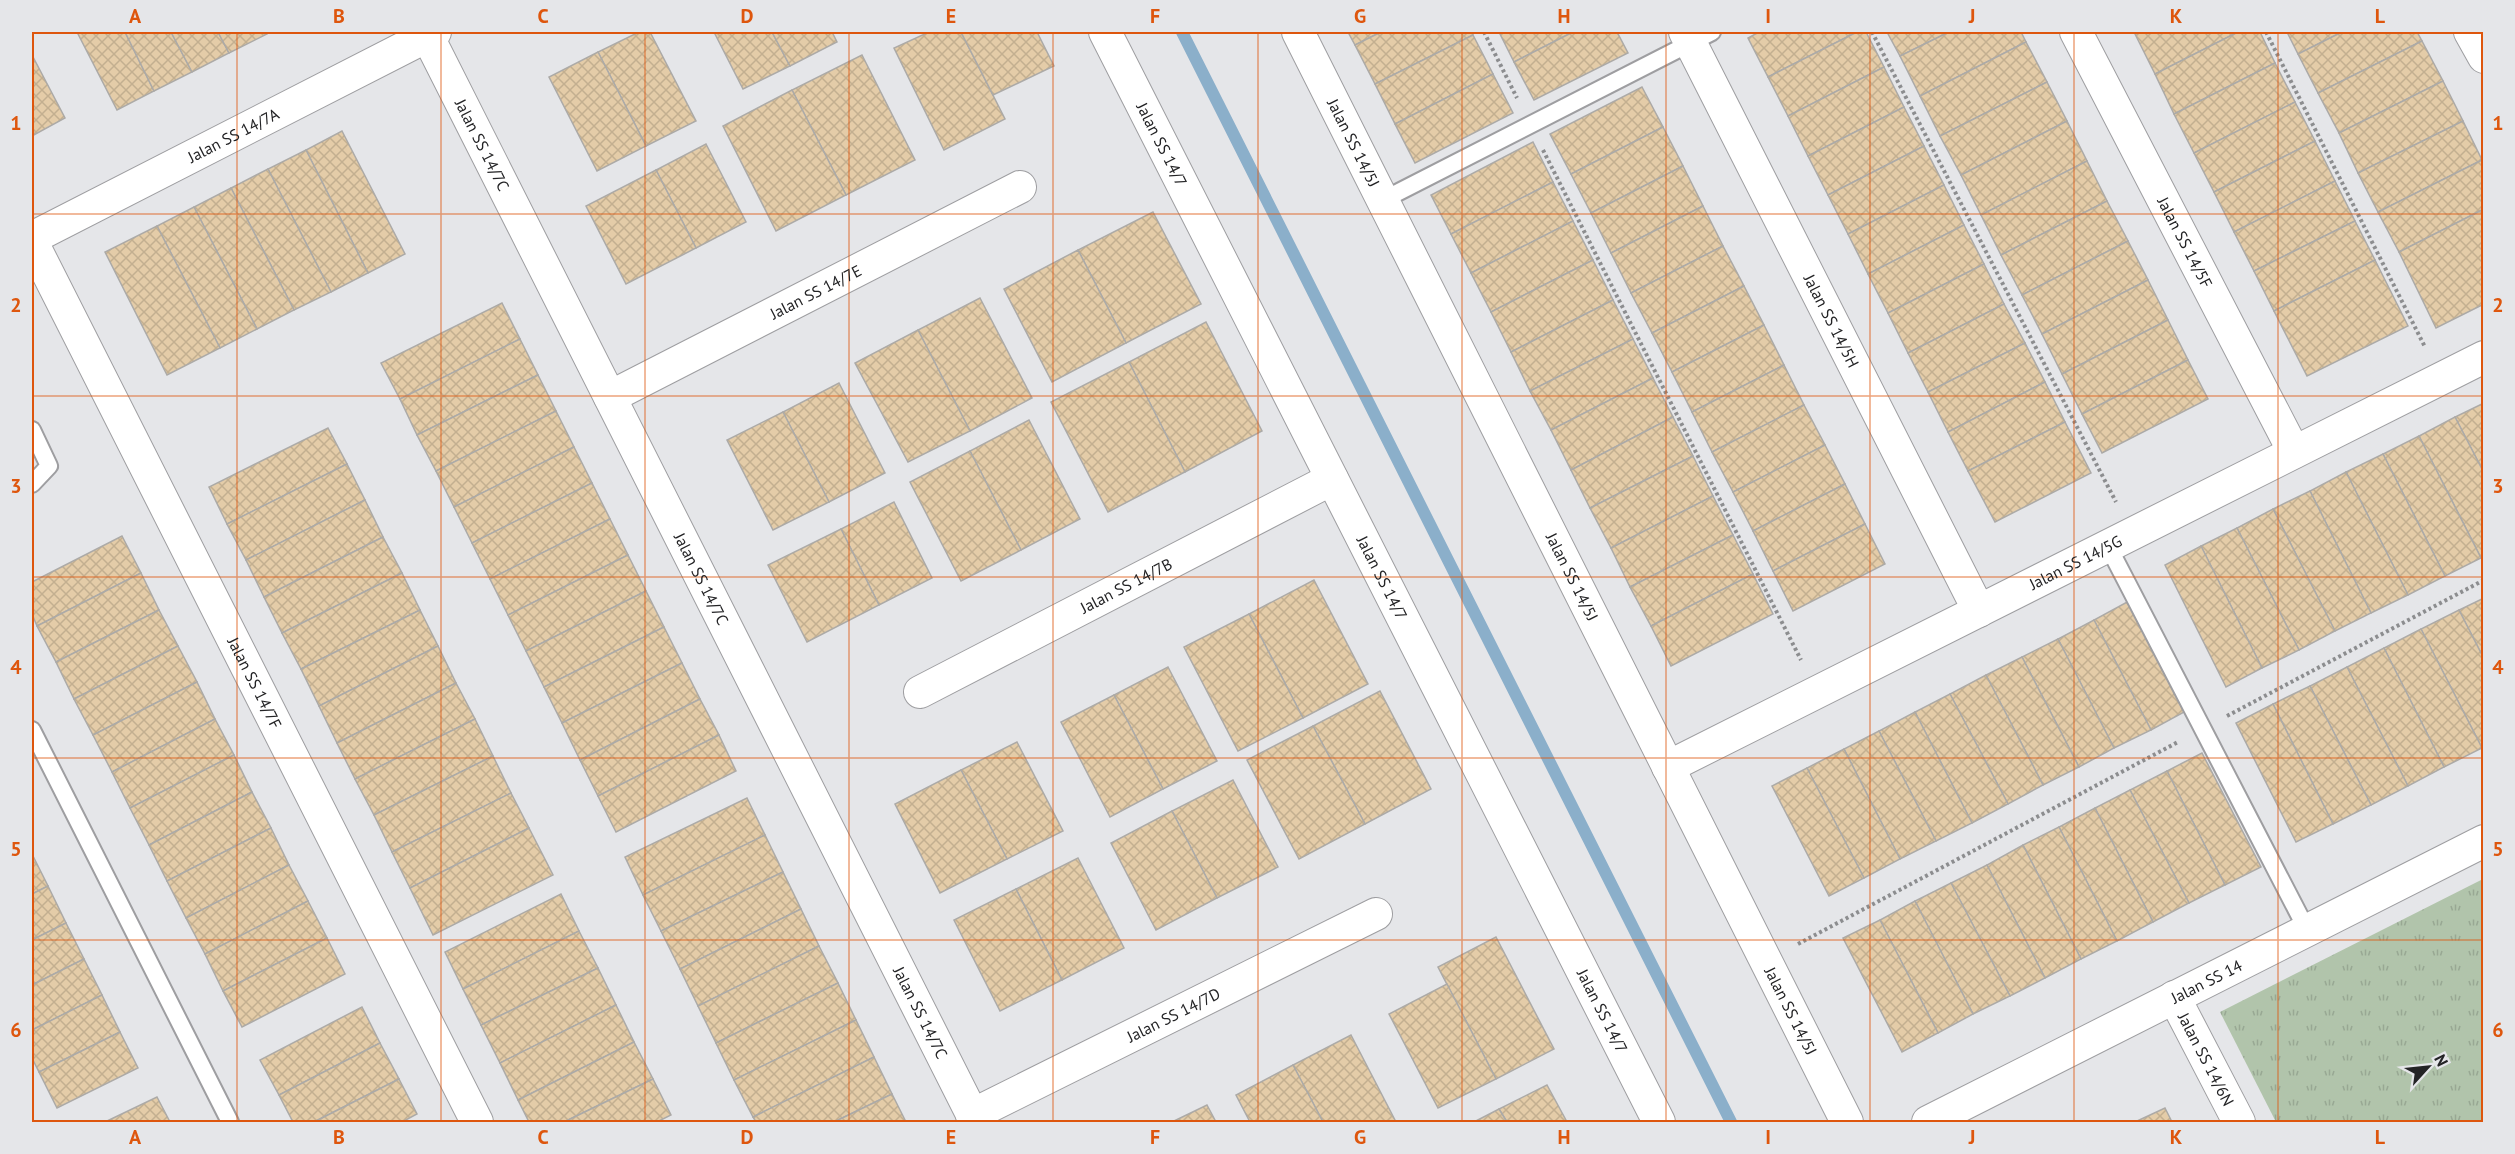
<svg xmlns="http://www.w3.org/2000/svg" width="2515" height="1154" font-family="'PT Sans',sans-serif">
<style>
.park{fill:url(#park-tufts)}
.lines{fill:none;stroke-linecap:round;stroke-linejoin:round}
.stream{stroke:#8bafca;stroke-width:12}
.building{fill:url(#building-cross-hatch);stroke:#acaaa7;stroke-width:1.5}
.lane-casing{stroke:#9e9ea1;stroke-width:20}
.street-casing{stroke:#9e9ea1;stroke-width:34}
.path{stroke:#8c8d8f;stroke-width:4;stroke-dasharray:3 3;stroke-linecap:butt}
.lane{stroke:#fff;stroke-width:16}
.street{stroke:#fff;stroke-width:32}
.grid{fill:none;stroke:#de560d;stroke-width:1.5;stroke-opacity:0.55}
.labels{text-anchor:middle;stroke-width:4.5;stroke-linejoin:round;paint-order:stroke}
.street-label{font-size:16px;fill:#232325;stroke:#e5e6e9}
.neatline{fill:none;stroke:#de560d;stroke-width:2}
.grid-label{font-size:20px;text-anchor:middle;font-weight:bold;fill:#de560d}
</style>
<defs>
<pattern id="park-tufts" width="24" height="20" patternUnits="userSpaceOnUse" patternTransform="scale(1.5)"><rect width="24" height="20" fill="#b1c4ab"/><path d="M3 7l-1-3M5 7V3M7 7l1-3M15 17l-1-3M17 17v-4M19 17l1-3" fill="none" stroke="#98a893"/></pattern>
<pattern id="building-cross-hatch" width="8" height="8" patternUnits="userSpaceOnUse" patternTransform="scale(1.5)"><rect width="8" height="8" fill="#e4cca8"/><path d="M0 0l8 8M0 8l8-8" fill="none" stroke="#c3af90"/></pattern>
</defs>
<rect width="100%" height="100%" fill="#e5e6e9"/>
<polygon class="park" points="2483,879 2483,1122 2276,1122 2220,1012"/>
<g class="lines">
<polyline class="stream" points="1182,32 1731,1122"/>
</g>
<g class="building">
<polygon points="77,32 125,32 154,91 117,110"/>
<polygon points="125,32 171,32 192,72 154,91"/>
<polygon points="171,32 218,32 229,53 192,72"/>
<polygon points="218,32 266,32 267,34 229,53"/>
<polygon points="639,32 650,32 696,121 646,146 598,52"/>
<polygon points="714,32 772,32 790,66 743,89"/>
<polygon points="772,32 832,32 837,42 790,66"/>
<polygon points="929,32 961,32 1005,119 944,150 894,48"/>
<polygon points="961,32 1037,32 1054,66 993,95"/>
<polygon points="1348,32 1381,32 1355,45"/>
<polygon points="1381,32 1471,32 1473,35 1375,84 1355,45"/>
<polygon points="1499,32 1573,32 1514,62"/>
<polygon points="1573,32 1617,32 1628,53 1534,100 1514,62"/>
<polygon points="1759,32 1857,32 1768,77 1748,38"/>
<polygon points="1857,32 1866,32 1884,67 1788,116 1768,77"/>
<polygon points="1887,32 1949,32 1900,56"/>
<polygon points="1949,32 2021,32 2026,42 1920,96 1900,56"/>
<polygon points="2141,32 2238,32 2155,74 2135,34"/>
<polygon points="2238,32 2260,32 2275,63 2174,114 2155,74"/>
<polygon points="2287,32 2342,32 2298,54"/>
<polygon points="2342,32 2417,32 2422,41 2318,93 2298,54"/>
<polygon points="1473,35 1493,74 1395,124 1375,84"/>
<polygon points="2422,41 2443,81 2339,133 2318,93"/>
<polygon points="2026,42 2047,82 1940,136 1920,96"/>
<polygon points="598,52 646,146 597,171 549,77"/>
<polygon points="32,55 65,118 32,136"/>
<polygon points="862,55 915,160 846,195 792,90"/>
<polygon points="2275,63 2295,102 2194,153 2174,114"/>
<polygon points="1884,67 1904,107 1808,156 1788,116"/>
<polygon points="1493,74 1513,113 1415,163 1395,124"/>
<polygon points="2443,81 2463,121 2358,173 2339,133"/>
<polygon points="2047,82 2067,121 1961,175 1940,136"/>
<polygon points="1642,87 1663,127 1571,174 1550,134"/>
<polygon points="792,90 846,195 776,231 723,126"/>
<polygon points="2295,102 2315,141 2214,192 2194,153"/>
<polygon points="1904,107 1924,146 1828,195 1808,156"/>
<polygon points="2067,121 2087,161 1981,215 1961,175"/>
<polygon points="2463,121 2482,160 2378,212 2358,173"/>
<polygon points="1663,127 1683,166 1591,213 1571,174"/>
<polygon points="342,131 405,254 368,273 306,150"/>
<polygon points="2315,141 2335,181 2234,232 2214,192"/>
<polygon points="1533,142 1553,182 1451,234 1431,195"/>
<polygon points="706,144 746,222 696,248 656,170"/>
<polygon points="1924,146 1944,185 1848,234 1828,195"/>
<polygon points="306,150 368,273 331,292 268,169"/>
<polygon points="2482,160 2484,209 2399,252 2378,212"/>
<polygon points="2087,161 2107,201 2001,255 1981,215"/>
<polygon points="1683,166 1703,206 1611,253 1591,213"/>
<polygon points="268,169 331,292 294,310 231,188"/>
<polygon points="656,170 696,248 626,284 586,206"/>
<polygon points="2335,181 2355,221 2254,271 2234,232"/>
<polygon points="1553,182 1573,221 1471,273 1451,234"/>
<polygon points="1944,185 1964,225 1868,274 1848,234"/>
<polygon points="231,188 294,310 257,329 194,207"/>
<polygon points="2107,201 2128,241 2022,295 2001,255"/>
<polygon points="1703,206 1723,246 1631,293 1611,253"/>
<polygon points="194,207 257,329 220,348 157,226"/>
<polygon points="2484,209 2484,304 2436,328 2399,252"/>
<polygon points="1153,212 1201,304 1126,343 1078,250"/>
<polygon points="1573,221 1593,260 1491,312 1471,273"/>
<polygon points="2355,221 2375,260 2274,311 2254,271"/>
<polygon points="1964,225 1984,264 1888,313 1868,274"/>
<polygon points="157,226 220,348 167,375 105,252"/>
<polygon points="2128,241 2148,280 2042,334 2022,295"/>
<polygon points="1723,246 1744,286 1652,333 1631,293"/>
<polygon points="1078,250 1126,343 1052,382 1004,289"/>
<polygon points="1593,260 1613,300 1511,352 1491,312"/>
<polygon points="2375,260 2408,326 2307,376 2274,311"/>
<polygon points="1984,264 2004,304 1908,353 1888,313"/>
<polygon points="2148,280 2168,320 2062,374 2042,334"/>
<polygon points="1744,286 1764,325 1672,372 1652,333"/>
<polygon points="980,298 1032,398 970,431 918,330"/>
<polygon points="1613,300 1633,339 1530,391 1511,352"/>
<polygon points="502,303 520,339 400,399 381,363"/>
<polygon points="2004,304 2025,343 1928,392 1908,353"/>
<polygon points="2168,320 2188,360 2082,414 2062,374"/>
<polygon points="1206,322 1262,431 1185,472 1129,362"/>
<polygon points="1764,325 1784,365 1692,412 1672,372"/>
<polygon points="918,330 970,431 908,462 855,363"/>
<polygon points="520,339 538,375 417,435 400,399"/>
<polygon points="1633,339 1653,378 1551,430 1530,391"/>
<polygon points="2025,343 2045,382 1948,432 1928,392"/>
<polygon points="2188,360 2208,399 2102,453 2082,414"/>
<polygon points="1129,362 1185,472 1108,512 1051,402"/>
<polygon points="1784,365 1804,405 1712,452 1692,412"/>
<polygon points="538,375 556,411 436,471 417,435"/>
<polygon points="1653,378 1673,417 1571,470 1551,430"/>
<polygon points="2045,382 2065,422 1968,471 1948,432"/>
<polygon points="839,383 885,473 829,502 783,412"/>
<polygon points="2484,403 2484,473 2455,417"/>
<polygon points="1804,405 1825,445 1733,492 1712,452"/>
<polygon points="556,411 574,447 454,507 436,471"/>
<polygon points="783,412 829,502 773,530 727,440"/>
<polygon points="1673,417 1693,456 1590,508 1571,470"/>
<polygon points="2455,417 2484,473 2484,557 2481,558 2419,436"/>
<polygon points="1029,420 1080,519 1021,550 970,451"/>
<polygon points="2065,422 2091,473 1995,522 1968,471"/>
<polygon points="328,428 347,464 227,524 209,487"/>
<polygon points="2419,436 2481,558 2445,576 2383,454"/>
<polygon points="1825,445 1845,484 1753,531 1733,492"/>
<polygon points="574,447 592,483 472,543 454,507"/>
<polygon points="970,451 1021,550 961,581 910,482"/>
<polygon points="2383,454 2445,576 2408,595 2346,472"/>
<polygon points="1693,456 1713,496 1611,548 1590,508"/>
<polygon points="347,464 365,500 246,560 227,524"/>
<polygon points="2346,472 2408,595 2371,613 2310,491"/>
<polygon points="592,483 610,519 490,579 472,543"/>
<polygon points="1845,484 1865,524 1773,571 1753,531"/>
<polygon points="2310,491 2371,613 2335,631 2273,509"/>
<polygon points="1713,496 1733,535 1630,587 1611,548"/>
<polygon points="365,500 383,537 264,597 246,560"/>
<polygon points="894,502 932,578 879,605 841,529"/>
<polygon points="2273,509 2335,631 2299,650 2237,528"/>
<polygon points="610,519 628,555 508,615 490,579"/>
<polygon points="1865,524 1885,564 1793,611 1773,571"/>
<polygon points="2237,528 2299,650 2262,668 2201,546"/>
<polygon points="841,529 879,605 807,642 768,565"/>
<polygon points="1733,535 1753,574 1651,626 1630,587"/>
<polygon points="122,536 141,573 37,626 32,614 32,582"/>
<polygon points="383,537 402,573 282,633 264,597"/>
<polygon points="2201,546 2262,668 2226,687 2165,565"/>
<polygon points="628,555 646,591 526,651 508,615"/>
<polygon points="141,573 159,610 56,662 37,626"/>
<polygon points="402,573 420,610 301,669 282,633"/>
<polygon points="1753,574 1773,614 1671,666 1651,626"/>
<polygon points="1314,580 1368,684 1303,718 1249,614"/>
<polygon points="646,591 664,627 544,687 526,651"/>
<polygon points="2484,598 2484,659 2459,610"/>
<polygon points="2129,601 2186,711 2151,730 2094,620"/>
<polygon points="159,610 178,646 74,699 56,662"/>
<polygon points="420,610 438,646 319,706 301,669"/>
<polygon points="2459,610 2484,659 2482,748 2421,629"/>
<polygon points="1249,614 1303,718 1238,751 1184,647"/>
<polygon points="2094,620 2151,730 2114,748 2058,639"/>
<polygon points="664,627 682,663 562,723 544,687"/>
<polygon points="2421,629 2482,748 2444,767 2384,648"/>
<polygon points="2058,639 2114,748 2079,767 2022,657"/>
<polygon points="178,646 197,682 93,735 74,699"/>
<polygon points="438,646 456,683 337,743 319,706"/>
<polygon points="2384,648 2444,767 2408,786 2347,667"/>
<polygon points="2022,657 2079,767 2043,785 1986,675"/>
<polygon points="682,663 700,699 580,760 562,723"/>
<polygon points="1168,667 1217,761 1163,789 1114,695"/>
<polygon points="2347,667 2408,786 2371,805 2310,686"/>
<polygon points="1986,675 2043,785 2008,804 1950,694"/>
<polygon points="197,682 215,719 112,772 93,735"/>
<polygon points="456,683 475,719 355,779 337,743"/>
<polygon points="2310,686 2371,805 2333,824 2273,704"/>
<polygon points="1380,691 1431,789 1365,824 1313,726"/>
<polygon points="1950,694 2008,804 1972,823 1915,712"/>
<polygon points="1114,695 1163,789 1110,817 1061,722"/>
<polygon points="700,699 719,735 598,796 580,760"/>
<polygon points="2273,704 2333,824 2296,842 2236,723"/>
<polygon points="1915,712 1972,823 1936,841 1879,731"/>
<polygon points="215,719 234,755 130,808 112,772"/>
<polygon points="475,719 493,756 374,815 355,779"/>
<polygon points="1313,726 1365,824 1299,859 1247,760"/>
<polygon points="1879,731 1936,841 1900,859 1844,749"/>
<polygon points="719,735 736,771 616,832 598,796"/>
<polygon points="1017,742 1063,831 1007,859 961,770"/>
<polygon points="1844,749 1900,859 1864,878 1807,768"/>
<polygon points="2202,753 2261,867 2225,885 2167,771"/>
<polygon points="234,755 252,792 149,845 130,808"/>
<polygon points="493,756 511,793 392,852 374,815"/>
<polygon points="1807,768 1864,878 1829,896 1772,786"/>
<polygon points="961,770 1007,859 940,893 895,804"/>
<polygon points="2167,771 2225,885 2189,903 2130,790"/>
<polygon points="1233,780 1278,867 1217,898 1172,811"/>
<polygon points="2130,790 2189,903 2153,922 2095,808"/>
<polygon points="252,792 271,828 167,881 149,845"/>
<polygon points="511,793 529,828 410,888 392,852"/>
<polygon points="747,798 765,835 643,895 625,857"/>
<polygon points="2095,808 2153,922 2117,941 2059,827"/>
<polygon points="1172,811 1217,898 1156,930 1111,843"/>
<polygon points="2059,827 2117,941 2081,959 2023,845"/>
<polygon points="271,828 289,865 186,918 167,881"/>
<polygon points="529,828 553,875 433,935 410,888"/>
<polygon points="765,835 783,872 661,931 643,895"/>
<polygon points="2023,845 2081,959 2045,978 1987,865"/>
<polygon points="32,854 48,886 32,894"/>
<polygon points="1078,858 1124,948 1062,980 1016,889"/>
<polygon points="289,865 308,901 205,954 186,918"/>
<polygon points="1987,865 2045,978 2010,996 1951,883"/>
<polygon points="783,872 801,909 680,969 661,931"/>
<polygon points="1951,883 2010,996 1973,1014 1915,901"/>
<polygon points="48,886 66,923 32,940 32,894"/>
<polygon points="1016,889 1062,980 1000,1011 954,920"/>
<polygon points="561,894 579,931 463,989 445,952"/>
<polygon points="308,901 327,938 223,991 205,954"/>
<polygon points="1915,901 1973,1014 1938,1033 1880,920"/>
<polygon points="801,909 819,946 698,1006 680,969"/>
<polygon points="1880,920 1938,1033 1902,1052 1843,938"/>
<polygon points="66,923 84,959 32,985 32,940"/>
<polygon points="579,931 598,968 481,1025 463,989"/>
<polygon points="1496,937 1554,1049 1496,1079 1438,967"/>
<polygon points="327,938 345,974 242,1027 223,991"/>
<polygon points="819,946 838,983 716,1043 698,1006"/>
<polygon points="84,959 102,995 32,1030 32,985"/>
<polygon points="598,968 616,1005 500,1063 481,1025"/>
<polygon points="838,983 856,1020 734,1080 716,1043"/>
<polygon points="1447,984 1496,1079 1438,1108 1389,1014"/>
<polygon points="102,995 120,1032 39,1072 32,1058 32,1030"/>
<polygon points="616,1005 634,1042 518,1100 500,1063"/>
<polygon points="362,1007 380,1043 279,1095 260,1060"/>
<polygon points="856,1020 874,1057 753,1117 734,1080"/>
<polygon points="120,1032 138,1068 57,1108 39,1072"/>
<polygon points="1351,1035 1396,1122 1323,1122 1293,1065"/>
<polygon points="634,1042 653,1079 564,1122 529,1122 518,1100"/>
<polygon points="380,1043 399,1079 314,1122 293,1122 279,1095"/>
<polygon points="874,1057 892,1094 834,1122 756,1122 753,1117"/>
<polygon points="1293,1065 1323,1122 1250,1122 1236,1095"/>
<polygon points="399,1079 417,1114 402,1122 314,1122"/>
<polygon points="653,1079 671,1115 657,1122 564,1122"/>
<polygon points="1547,1085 1567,1122 1507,1122 1499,1109"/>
<polygon points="892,1094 906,1122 834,1122"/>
<polygon points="157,1097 170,1122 105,1122"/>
<polygon points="1207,1105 1216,1122 1172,1122"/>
<polygon points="2165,1108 2172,1122 2135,1122"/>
<polygon points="1499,1109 1507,1122 1474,1122"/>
</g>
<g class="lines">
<g class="lane-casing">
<g id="lane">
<polyline points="1383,200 1712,32"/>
<polyline points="32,430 49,466 32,484"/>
<polyline points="2108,546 2307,930"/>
<polyline points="32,730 230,1122"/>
</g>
</g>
<g class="street-casing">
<g id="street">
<path id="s1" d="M 1105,32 L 1659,1122"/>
<path id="s2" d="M 1298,32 L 1847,1122"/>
<path id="s3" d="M 1685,32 L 1979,611"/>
<path id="s4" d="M 2076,32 L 2294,452"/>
<polyline points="2470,32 2484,57"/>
<path id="s5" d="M 427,35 L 976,1122"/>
<path id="s6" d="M 32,238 L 435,32"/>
<path id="s7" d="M 32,242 L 477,1122"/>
<path id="s8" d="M 610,397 L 1020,187"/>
<path id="s9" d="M 920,692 L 1332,479"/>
<path id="s10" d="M 1668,767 L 2484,357"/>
<path id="s11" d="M 2174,997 L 2239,1122"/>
<path id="s12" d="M 972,1115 L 1376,914"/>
<path id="s13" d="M 1928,1122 L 2484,841"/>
</g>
</g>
<g class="path">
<polyline points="1484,32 1517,98"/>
<polyline points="1872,32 2116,502"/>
<polyline points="2266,32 2425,347"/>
<polyline points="1543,150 1801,660"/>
<polyline points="2227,716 2484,580"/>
<polyline points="1798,944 2178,742"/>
</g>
<use href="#lane" class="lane"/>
<use href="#street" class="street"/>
</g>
<path class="grid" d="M 237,32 L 237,1122M 441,32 L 441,1122M 645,32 L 645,1122M 849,32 L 849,1122M 1053,32 L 1053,1122M 1258,32 L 1258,1122M 1462,32 L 1462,1122M 1666,32 L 1666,1122M 1870,32 L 1870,1122M 2074,32 L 2074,1122M 2278,32 L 2278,1122M 32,214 L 2484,214M 32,396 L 2484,396M 32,577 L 2484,577M 32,758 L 2484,758M 32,940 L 2484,940"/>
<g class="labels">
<g class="street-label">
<text dy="6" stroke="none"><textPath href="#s6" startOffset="226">Jalan SS 14/7A</textPath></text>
<text dy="6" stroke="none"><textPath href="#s2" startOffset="124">Jalan SS 14/5J</textPath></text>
<text dy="6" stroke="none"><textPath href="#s1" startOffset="126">Jalan SS 14/7</textPath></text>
<text dy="6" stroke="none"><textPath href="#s5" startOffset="123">Jalan SS 14/7C</textPath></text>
<text dy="6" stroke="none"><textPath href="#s4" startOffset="237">Jalan SS 14/5F</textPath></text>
<text dy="6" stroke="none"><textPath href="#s8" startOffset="231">Jalan SS 14/7E</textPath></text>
<text dy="6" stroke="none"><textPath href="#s3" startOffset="324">Jalan SS 14/5H</textPath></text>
<text dy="6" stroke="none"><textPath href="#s10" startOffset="456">Jalan SS 14/5G</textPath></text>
<text dy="6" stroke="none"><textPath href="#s1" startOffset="612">Jalan SS 14/7</textPath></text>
<text dy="6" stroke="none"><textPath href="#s2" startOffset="610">Jalan SS 14/5J</textPath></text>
<text dy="6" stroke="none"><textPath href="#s5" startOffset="609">Jalan SS 14/7C</textPath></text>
<text dy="6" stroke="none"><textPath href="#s9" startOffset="232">Jalan SS 14/7B</textPath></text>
<text dy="6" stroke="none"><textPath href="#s7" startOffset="494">Jalan SS 14/7F</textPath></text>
<text dy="6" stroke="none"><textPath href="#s13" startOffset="312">Jalan SS 14</textPath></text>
<text dy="6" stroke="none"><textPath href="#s1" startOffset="1098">Jalan SS 14/7</textPath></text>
<text dy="6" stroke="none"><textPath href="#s2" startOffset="1096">Jalan SS 14/5J</textPath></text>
<text dy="6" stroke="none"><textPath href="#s5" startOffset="1095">Jalan SS 14/7C</textPath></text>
<text dy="6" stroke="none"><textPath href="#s12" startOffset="225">Jalan SS 14/7D</textPath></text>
<text dy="6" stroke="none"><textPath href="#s11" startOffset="70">Jalan SS 14/6N</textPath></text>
</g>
</g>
<rect width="2515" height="1154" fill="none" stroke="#e5e6e9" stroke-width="66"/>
<g transform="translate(2428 1067) rotate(63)" stroke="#e5e6e9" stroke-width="4.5" paint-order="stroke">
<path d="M0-4.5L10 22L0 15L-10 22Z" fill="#232325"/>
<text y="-9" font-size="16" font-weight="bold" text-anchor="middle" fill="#232325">N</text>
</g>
<rect x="33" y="33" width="2449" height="1088" class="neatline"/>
<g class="grid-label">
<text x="135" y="23">A</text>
<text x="339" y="23">B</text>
<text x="543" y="23">C</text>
<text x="747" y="23">D</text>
<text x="951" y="23">E</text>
<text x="1155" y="23">F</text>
<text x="1360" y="23">G</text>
<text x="1564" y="23">H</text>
<text x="1768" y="23">I</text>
<text x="1972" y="23">J</text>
<text x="2176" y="23">K</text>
<text x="2380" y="23">L</text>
<text x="16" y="130">1</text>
<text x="2498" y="130">1</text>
<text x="16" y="312">2</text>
<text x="2498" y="312">2</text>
<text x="16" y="493">3</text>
<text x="2498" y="493">3</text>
<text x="16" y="674">4</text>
<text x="2498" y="674">4</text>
<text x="16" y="856">5</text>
<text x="2498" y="856">5</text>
<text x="16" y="1037">6</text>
<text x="2498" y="1037">6</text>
<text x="135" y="1144">A</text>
<text x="339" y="1144">B</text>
<text x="543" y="1144">C</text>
<text x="747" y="1144">D</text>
<text x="951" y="1144">E</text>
<text x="1155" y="1144">F</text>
<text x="1360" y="1144">G</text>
<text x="1564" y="1144">H</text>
<text x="1768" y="1144">I</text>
<text x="1972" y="1144">J</text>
<text x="2176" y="1144">K</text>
<text x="2380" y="1144">L</text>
</g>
</svg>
